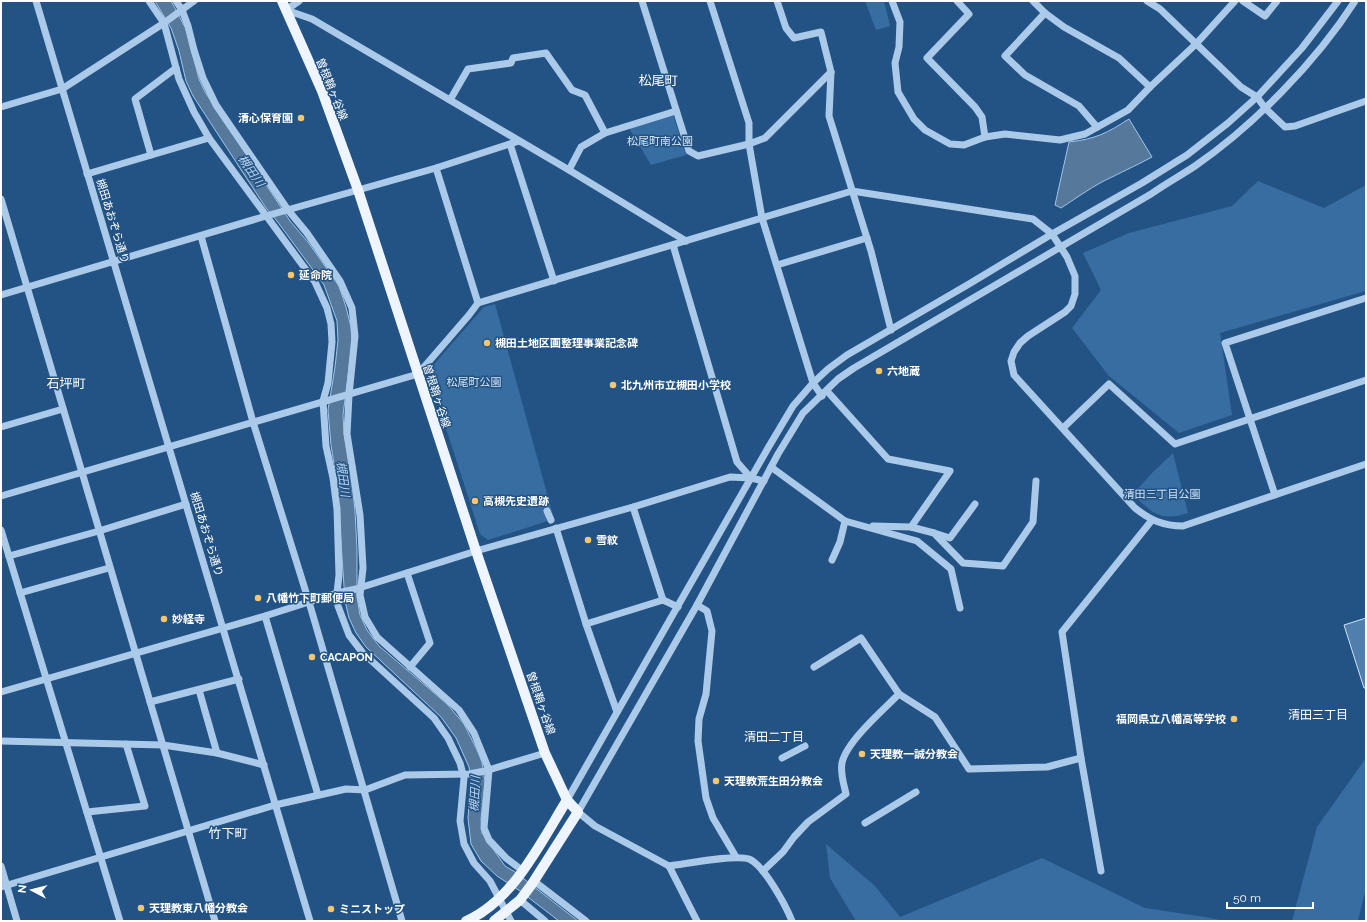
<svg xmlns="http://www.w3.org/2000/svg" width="1367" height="922" font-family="Raleway,'Noto Sans JP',sans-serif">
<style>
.green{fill:#376da1}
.water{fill:#56789b;stroke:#9fc6ea}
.building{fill:#507fae;stroke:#cfe3f7}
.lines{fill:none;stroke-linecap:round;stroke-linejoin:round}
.minor{stroke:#abcae9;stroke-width:7}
.major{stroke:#eef5fe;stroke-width:10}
.poi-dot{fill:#f4c66e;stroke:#235384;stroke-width:1.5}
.labels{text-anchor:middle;stroke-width:3;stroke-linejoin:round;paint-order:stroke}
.street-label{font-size:11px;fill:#fff;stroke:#235384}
.poi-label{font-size:11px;font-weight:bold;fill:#fff;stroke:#235384;text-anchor:start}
.park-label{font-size:11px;fill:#cfe3f7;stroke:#235384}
.water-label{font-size:12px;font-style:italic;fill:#b7d4f0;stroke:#235384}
.neighbourhood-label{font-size:12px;fill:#fff;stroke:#235384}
.quarter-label{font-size:13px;fill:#fff;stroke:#235384}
</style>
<rect width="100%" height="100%" fill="#235384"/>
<g class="green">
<polygon points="865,1 884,1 890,26 876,30"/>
<polygon points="673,115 686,155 651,165 629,128"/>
<polygon points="1258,181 1324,208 1366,185 1366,291 1220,333 1232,415 1179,433 1109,376 1072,328 1101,290 1083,253 1129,233 1232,206"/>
<polygon points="495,304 554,519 488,540 480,534 429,375 429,370 484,307"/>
<path d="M 1173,453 L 1188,513 C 1161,522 1151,513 1133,494 L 1153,472 Z"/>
<polygon points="1366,758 1366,888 1358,921 1288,921 1292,921 1317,827"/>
<polygon points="826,844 875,886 900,917 1042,858 1145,908 1205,917 1225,921 856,921 830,878"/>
</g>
<g class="water">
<polygon points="155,1 171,1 186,29 199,79 205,92 290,221 308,242 339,286 346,307 351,327 352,345 343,415 344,433 351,474 355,511 357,550 357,597 360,615 367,630 379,646 447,704 464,724 477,750 482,762 485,781 481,819 482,833 505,866 515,872 578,921 559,921 520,891 497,876 481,861 471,844 468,818 471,780 469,767 456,738 441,717 366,647 356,633 349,618 345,601 337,483 331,445 328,410 335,367 338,340 337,321 324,285 277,221 266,208 193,96 186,81 179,51 171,28"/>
<path d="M 1129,119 L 1152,157 C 1139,164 1126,170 1112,177 C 1094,185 1078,197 1061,208 L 1055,205 L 1069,142 C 1096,139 1107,133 1129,119 Z"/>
</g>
<polygon class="building" points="1366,618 1366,688 1364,688 1344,625"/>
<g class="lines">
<g class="minor">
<polyline points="36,1 310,921"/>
<polyline points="149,1 164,23 179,79 194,112 209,138 315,282 327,308 331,324 332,342 328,383 323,401 326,446 333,478 337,509 339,575 337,593 338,606 349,635 362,652 434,718 448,738 460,763 464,778 460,821 464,844 474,863 490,881 511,921"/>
<polyline points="176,1 182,10 188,26 194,50 203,78 216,105 288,210 307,233 340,281 352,308 355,336 349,395 347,434 360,515 363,568 360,595 365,617 377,637 459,710 474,733 489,770 484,828 489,840 506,858 523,871"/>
<polyline points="642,1 689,151 698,156 749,144 765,138 831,72"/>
<polyline points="710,1 749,123 749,144 762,218 813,383 822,396"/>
<polyline points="777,1 786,28 794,38 821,32 831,72 829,116 871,251 891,330"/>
<polyline points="892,1 900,22 899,47 895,63 898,92 914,119 925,130 950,144 964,145 985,137"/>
<polyline points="957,1 969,14 927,58 975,107 982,117 985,137 1005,134 1060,140 1085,134 1128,110 1150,87 1196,44 1235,1"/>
<polyline points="1033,1 1045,13 1064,27 1119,58 1150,87"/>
<polyline points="1147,1 1160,9 1241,87 1257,97 1265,108 1285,127 1295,126 1366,101"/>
<polyline points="1243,1 1265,16 1277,1"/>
<polyline points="286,10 312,19 569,170 686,241"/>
<polyline points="286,10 299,1"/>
<polyline points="1045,13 1005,56 1025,75 1079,106 1097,127"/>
<polyline points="450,100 468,69 511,63 513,58 546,53 572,90 585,95 605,133"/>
<polyline points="1,107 62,89 164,23 194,1"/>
<polyline points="510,144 554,281"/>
<polyline points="151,155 135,99 176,68"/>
<polyline points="436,168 478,303"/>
<polyline points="569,170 581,147 605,133 676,111"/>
<polyline points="87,174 209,138"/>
<polyline points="1,199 215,921"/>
<polyline points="201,236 253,422 309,602 402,921"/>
<polyline points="673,245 737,462 751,478"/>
<polyline points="777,265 867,238"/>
<polyline points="1,295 266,216 436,168 519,141"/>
<polyline points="827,391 888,459 950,471 911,527"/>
<polyline points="1,427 63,409"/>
<polyline points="1063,428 1109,384 1175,444 1366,380"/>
<polyline points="771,467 845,521 917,541 951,569 960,608"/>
<polyline points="1275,495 1225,343 1366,298"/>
<path d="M 1,496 L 418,374 L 469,315 L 478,303 L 852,191 L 1033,219 L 1052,234 L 1067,257 L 1075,276 L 1075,294 L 1071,306 L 1065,312 L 1028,336 L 1020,343 L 1014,352 L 1011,361 L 1014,375 L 1135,508 C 1150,520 1163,526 1183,526 L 1366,464"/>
<polyline points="633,507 663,600 678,607"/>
<polyline points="547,511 551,520"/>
<polyline points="873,526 911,527 934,533 963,563 1003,566 1033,522 1036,481"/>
<polyline points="556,528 586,624 617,712"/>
<polyline points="1,530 120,921"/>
<polyline points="934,533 950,538 975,504"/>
<polyline points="9,556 99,531 186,504"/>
<polyline points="832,560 840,542 845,521"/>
<polyline points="407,573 430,643 410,667"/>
<polyline points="20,593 109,568"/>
<polyline points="697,605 707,611 712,631 706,694 699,719 698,741 706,798 713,818 736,857"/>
<polyline points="265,616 318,795"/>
<polyline points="586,624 663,600"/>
<polyline points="814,667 861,638 899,694 935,717 969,769 1047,767 1081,758 1062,632 1152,520"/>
<polyline points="199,690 217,753"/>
<polyline points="1,692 265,616 337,593 356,589 476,551 633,507 730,477 751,478 764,481"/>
<polyline points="150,702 239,679"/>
<polyline points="1,741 163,745 217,753 264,765"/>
<polyline points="782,758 805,746"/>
<polyline points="1081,758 1101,871"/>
<polyline points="567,800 768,448 793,406 813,383 828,369 847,355 969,284 1052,234 1142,183 1187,155 1228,123 1257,97 1302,48 1338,1"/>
<polyline points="87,812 145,806 126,744"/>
<polyline points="865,823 916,792"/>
<polyline points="1,866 17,921"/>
<path d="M 669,866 C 686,864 735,854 749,859 C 764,865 786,906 792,921"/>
<path d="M 763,871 L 783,852 L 794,837 L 808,822 L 846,794 C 844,785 840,773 842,763 C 846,742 883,710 899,694"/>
<polyline points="534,881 586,921"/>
<polyline points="1,887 275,805 346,789 365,790 405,775 469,774 485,771 545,753"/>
<polyline points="520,900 545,921"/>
<path d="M 697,921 L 669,866 L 595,826 L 578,812 L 697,605 L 778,454 L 803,413 L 838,379 L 854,368 L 1151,194 C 1165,184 1180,176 1195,166 C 1254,125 1316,62 1355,1"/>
</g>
<g class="major">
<polyline points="282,1 322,91 358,190 476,551 545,753 567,800 578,812 532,884 520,900 494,921"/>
<path d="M 466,921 C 513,901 541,842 567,800"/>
</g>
</g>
<g class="poi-dot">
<circle cx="301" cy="118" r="4"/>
<circle cx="291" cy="275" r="4"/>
<circle cx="487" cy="343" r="4"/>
<circle cx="879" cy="371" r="4"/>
<circle cx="613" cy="385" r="4"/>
<circle cx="475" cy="501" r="4"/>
<circle cx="588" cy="540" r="4"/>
<circle cx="258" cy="598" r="4"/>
<circle cx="164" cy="619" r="4"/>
<circle cx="312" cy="657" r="4"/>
<circle cx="1234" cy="719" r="4"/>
<circle cx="862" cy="754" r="4"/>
<circle cx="716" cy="781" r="4"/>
<circle cx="141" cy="908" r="4"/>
<circle cx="331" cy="909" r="4"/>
</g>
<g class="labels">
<g class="street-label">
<text transform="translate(332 89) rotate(68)" y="4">曽根鞘ヶ谷線</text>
<text transform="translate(113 221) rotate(73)" y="4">槻田あおぞら通り</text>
<text transform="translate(437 396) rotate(72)" y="4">曽根鞘ヶ谷線</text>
<text transform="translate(207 534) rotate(73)" y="4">槻田あおぞら通り</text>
<text transform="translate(541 703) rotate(71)" y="4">曽根鞘ヶ谷線</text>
</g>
<g class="poi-label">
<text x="293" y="122" text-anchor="end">清心保育園</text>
<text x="299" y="279">延命院</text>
<text x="495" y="347">槻田土地区画整理事業記念碑</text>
<text x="887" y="375">六地蔵</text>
<text x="621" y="389">北九州市立槻田小学校</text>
<text x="483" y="505">高槻先史遺跡</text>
<text x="596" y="544">雪紋</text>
<text x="266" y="602">八幡竹下町郵便局</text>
<text x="172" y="623">妙経寺</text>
<text x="320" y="661">CACAPON</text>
<text x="1226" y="723" text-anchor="end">福岡県立八幡高等学校</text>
<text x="870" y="758">天理教一誠分教会</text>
<text x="724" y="785">天理教荒生田分教会</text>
<text x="149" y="912">天理教東八幡分教会</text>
<text x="339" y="913">ミニストップ</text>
</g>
<g class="park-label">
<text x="660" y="145">松尾町南公園</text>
<text x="474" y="386">松尾町公園</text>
<text x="1162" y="498">清田三丁目公園</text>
</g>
<g class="water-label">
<text transform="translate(251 171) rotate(55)" y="4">槻田川</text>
<text transform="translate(343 479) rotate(82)" y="4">槻田川</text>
<text transform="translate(475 794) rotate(-87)" y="4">槻田川</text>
</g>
<g class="neighbourhood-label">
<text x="1318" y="719">清田三丁目</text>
<text x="774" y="741">清田二丁目</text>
</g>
<g class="quarter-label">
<text x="658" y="85">松尾町</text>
<text x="66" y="388">石坪町</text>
<text x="228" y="838">竹下町</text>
</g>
</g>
<rect width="1367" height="922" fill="none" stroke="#ffffff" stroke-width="4"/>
<g transform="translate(32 890) rotate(277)" stroke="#235384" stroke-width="3" paint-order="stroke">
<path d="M0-3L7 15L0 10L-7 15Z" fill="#ffffff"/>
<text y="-6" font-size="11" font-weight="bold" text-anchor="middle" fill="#ffffff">N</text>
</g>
<path d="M1227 902v6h86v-6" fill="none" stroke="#ffffff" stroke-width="2"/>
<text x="1233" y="902" font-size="12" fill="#ffffff" stroke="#235384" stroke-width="3" paint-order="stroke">50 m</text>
</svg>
